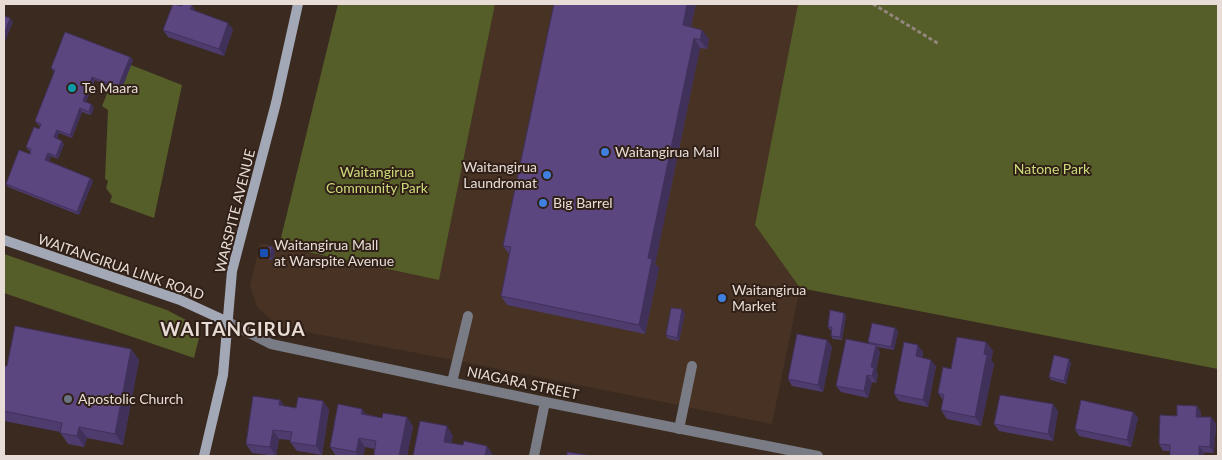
<svg xmlns="http://www.w3.org/2000/svg" width="1222" height="460" font-family="Lato,sans-serif">
<style>
.built{fill:#473224}
.green{fill:#555d28}
.lines{fill:none;stroke-linecap:round;stroke-linejoin:round}
.path{stroke:#93867d;stroke-width:3;stroke-dasharray:4 2.5;stroke-linecap:butt}
.service{stroke:#797c84;stroke-width:10}
.minor{stroke:#797c84;stroke-width:10}
.secondary{stroke:#a3a8b6;stroke-width:10}
.wall{fill:#4e3c6e}
.shaded-wall{fill:#40315a}
.building{fill:#5b4680;stroke:#40315a}
.culture-dot{fill:#0f9aa8;stroke:#302017;stroke-width:2}
.shop-dot{fill:#3f7fe0;stroke:#302017;stroke-width:2}
.transit-dot{fill:#1a4fb4;stroke:#302017;stroke-width:2}
.worship-dot{fill:#6b7280;stroke:#302017;stroke-width:2}
.labels{text-anchor:middle;stroke-width:4;stroke-linejoin:round;paint-order:stroke}
.poi-label{font-size:14px;fill:#e7ddd6;stroke:#302017;text-anchor:start}
.park-label{font-size:14px;fill:#ccdc7a;stroke:#302017}
.street-label{font-size:14px;fill:#e7ddd6;stroke:#302017}
.district-label{font-size:19px;font-weight:bold;letter-spacing:1px;fill:#e7ddd6;stroke:#302017}
</style>
<rect width="100%" height="100%" fill="#3a2a20"/>
<polygon class="built" points="495,4 798,4 755,225 800,288 772,424 464,362 284,328 270,319 257,307 250,286 260,243 439,280"/>
<g class="green">
<polygon points="338,4 495,4 439,280 279,246"/>
<polygon points="798,4 1218,4 1218,369 800,288 755,225"/>
<polygon points="131,65 182,85 154,218 110,202 112,196 106,188 108,181 105,179 108,110 102,106 110,86"/>
<polygon points="4,254 167,310 186,320 199,338 194,358 4,293"/>
</g>
<g class="lines">
<polyline class="path" points="873,4 939,44"/>
<g class="service">
<polyline points="452,382 468,316"/>
<polyline points="679,429 692,366"/>
</g>
<g class="minor">
<polyline points="228,322 271,344 545,402 818,456"/>
<polyline points="534,456 545,402"/>
</g>
<g class="secondary">
<polyline points="4,240 180,300 228,322"/>
<polyline points="204,456 223,375 232,271 276,103 298,4"/>
</g>
</g>
<g class="wall">
<polygon points="554,4 696,4 691,27 709,39 707,49 700,48 655,264 659,268 645,334 507,305 501,296 509,254 503,246"/>
<polygon points="196,11 233,29 224,56 168,37 163,30"/>
<polygon points="130,57 133,60 121,91 95,80 86,102 91,104 94,108 91,115 82,112 72,138 59,133 57,139 64,144 58,159 51,156 49,161 90,178 93,181 79,215 8,187 6,184 30,154 30,151 29,151 26,147 39,129 41,126 38,125 35,121 54,72 51,68"/>
<polygon points="272,247 275,251 273,260 268,259 266,256"/>
<polygon points="685,313 679,341 668,339 666,335"/>
<polygon points="844,313 846,316 842,340 833,339 831,336 831,330 830,330 828,327"/>
<polygon points="895,328 898,331 894,350 877,347 880,352 876,371 878,374 876,383 872,382 868,398 841,392 836,386 869,344 868,342"/>
<polygon points="827,340 832,347 823,392 792,386 788,379"/>
<polygon points="986,342 993,351 991,360 994,364 981,426 947,419 941,410 943,400 938,393"/>
<polygon points="131,349 139,360 123,445 87,438 84,447 68,444 60,432 4,421 4,366 7,366"/>
<polygon points="923,352 922,358 936,366 928,407 899,401 894,394"/>
<polygon points="1071,363 1066,384 1051,380 1049,377"/>
<polygon points="280,400 284,406 296,408 323,401 329,410 322,455 297,451 290,442 290,440 279,439 276,456 252,453 246,444"/>
<polygon points="1058,411 1053,441 999,431 994,424"/>
<polygon points="1133,412 1138,418 1131,447 1079,436 1075,429"/>
<polygon points="1201,412 1201,417 1211,417 1216,424 1214,453 1163,451 1159,444 1177,416"/>
<polygon points="366,414 413,426 407,456 374,456 374,455 375,449 365,447 363,456 336,456 330,447"/>
</g>
<g class="shaded-wall">
<polygon points="687,4 696,4 689,35 683,25"/>
<polygon points="192,5 196,12 190,9"/>
<polygon points="10,18 13,22 4,44 4,35"/>
<polygon points="228,23 233,29 224,56 219,49"/>
<polygon points="702,30 709,39 707,49 700,40"/>
<polygon points="694,38 700,48 655,264 659,268 645,334 639,325 648,258"/>
<polygon points="130,57 133,60 121,91 118,87"/>
<polygon points="92,77 95,80 85,104 83,101"/>
<polygon points="91,104 94,108 91,115 89,112"/>
<polygon points="80,108 82,112 72,138 70,135"/>
<polygon points="57,130 59,133 56,141 54,137"/>
<polygon points="62,141 64,144 58,159 56,156"/>
<polygon points="48,153 51,156 48,164 45,160"/>
<polygon points="90,178 93,181 79,215 77,212"/>
<polygon points="272,247 275,251 273,260 270,257"/>
<polygon points="682,309 685,313 679,341 677,338"/>
<polygon points="844,313 846,316 842,340 840,337"/>
<polygon points="895,328 898,331 894,350 891,347"/>
<polygon points="827,340 832,347 823,392 818,385"/>
<polygon points="986,342 993,351 991,360 994,364 981,426 975,417 984,354"/>
<polygon points="876,345 880,352 876,371 878,374 876,383 872,376 871,367"/>
<polygon points="918,345 923,352 921,363 916,356"/>
<polygon points="131,349 139,360 123,445 115,434"/>
<polygon points="1069,359 1071,363 1066,384 1064,381"/>
<polygon points="931,360 936,366 928,407 923,400"/>
<polygon points="867,375 872,382 868,398 864,391"/>
<polygon points="280,400 286,409 279,405"/>
<polygon points="323,401 329,410 322,455 316,446"/>
<polygon points="1053,404 1058,411 1053,441 1048,434"/>
<polygon points="1197,406 1201,412 1201,424 1196,417"/>
<polygon points="362,409 369,418 361,414"/>
<polygon points="1133,412 1138,418 1131,447 1127,440"/>
<polygon points="407,417 413,426 407,456 399,456"/>
<polygon points="1211,417 1216,424 1214,453 1210,447"/>
<polygon points="447,426 453,436 450,451 444,442"/>
<polygon points="79,427 87,438 84,447 77,436"/>
<polygon points="273,430 279,439 276,456 270,447"/>
<polygon points="359,438 365,447 363,456 359,456 356,452"/>
<polygon points="487,446 493,455 493,456 485,456"/>
<polygon points="1199,446 1204,453 1204,456 1199,456"/>
</g>
<g class="building">
<polygon points="173,4 182,6 183,4 188,4 192,5 190,9 228,23 219,49 163,30"/>
<polygon points="554,4 687,4 683,25 702,30 700,40 694,38 648,258 652,259 639,325 501,296 511,247 503,246"/>
<polygon points="4,16 10,18 4,35"/>
<polygon points="65,32 130,57 118,87 92,77 83,101 91,104 89,112 80,108 70,135 57,130 54,137 62,141 56,156 48,153 45,160 90,178 77,212 6,184 19,150 30,154 31,149 26,147 34,127 39,129 41,124 35,121 55,70 51,68"/>
<polygon points="268,246 272,247 270,257 266,256"/>
<polygon points="671,308 682,309 677,338 666,335"/>
<polygon points="830,310 844,313 840,337 831,336 832,327 828,327"/>
<polygon points="872,323 895,328 891,347 868,342"/>
<polygon points="15,326 131,349 115,434 79,427 77,436 60,433 62,423 4,411 4,366 7,366"/>
<polygon points="797,334 827,340 818,385 788,379"/>
<polygon points="957,337 986,342 984,354 987,355 975,417 941,410 944,395 938,393 943,367 951,369"/>
<polygon points="846,339 876,345 871,367 874,368 872,376 867,375 864,391 836,386"/>
<polygon points="904,342 918,345 916,356 931,360 923,400 894,394"/>
<polygon points="1054,355 1069,359 1064,381 1049,377"/>
<polygon points="1000,395 1053,404 1048,434 994,424"/>
<polygon points="253,396 280,400 279,405 296,408 298,397 323,401 316,446 290,442 292,432 273,430 270,447 246,444"/>
<polygon points="1081,400 1133,412 1127,440 1075,429"/>
<polygon points="338,404 362,409 361,414 382,418 383,413 407,417 399,456 378,456 374,455 376,441 359,438 356,452 330,447"/>
<polygon points="1177,405 1197,406 1196,417 1211,417 1210,447 1199,446 1199,456 1170,456 1170,445 1159,444 1160,415 1177,416"/>
<polygon points="420,421 447,426 444,442 463,445 464,441 487,446 485,456 413,456"/>
<polygon points="567,452 592,456 567,456"/>
</g>
<circle class="culture-dot" cx="72" cy="88" r="5"/>
<g class="shop-dot">
<circle cx="605" cy="152" r="5"/>
<circle cx="547" cy="175" r="5"/>
<circle cx="543" cy="203" r="5"/>
<circle cx="722" cy="298" r="5"/>
</g>
<rect class="transit-dot" x="259" y="248" width="10" height="10" rx="2.5"/>
<circle class="worship-dot" cx="68" cy="399" r="5"/>
<g class="labels">
<g class="poi-label">
<text x="82" y="93">Te Maara</text>
<text x="615" y="157">Waitangirua Mall</text>
<text x="537" y="172" text-anchor="end">Waitangirua<tspan x="537" dy="16">Laundromat</tspan></text>
<text x="553" y="208">Big Barrel</text>
<text x="274" y="250">Waitangirua Mall<tspan x="274" dy="16">at Warspite Avenue</tspan></text>
<text x="732" y="295">Waitangirua<tspan x="732" dy="16">Market</tspan></text>
<text x="78" y="404">Apostolic Church</text>
</g>
<g class="park-label">
<text x="1052" y="174">Natone Park</text>
<text x="377" y="177">Waitangirua<tspan x="377" dy="16">Community Park</tspan></text>
</g>
<g class="street-label">
<text transform="translate(235 211) rotate(-76)" y="5">WARSPITE AVENUE</text>
<text transform="translate(121 267) rotate(19)" y="5">WAITANGIRUA LINK ROAD</text>
<text transform="translate(523 383) rotate(12)" y="5">NIAGARA STREET</text>
</g>
<g class="district-label">
<text x="233" y="336">WAITANGIRUA</text>
</g>
</g>
<rect width="1222" height="460" fill="none" stroke="#e7ddd6" stroke-width="10"/>
</svg>
